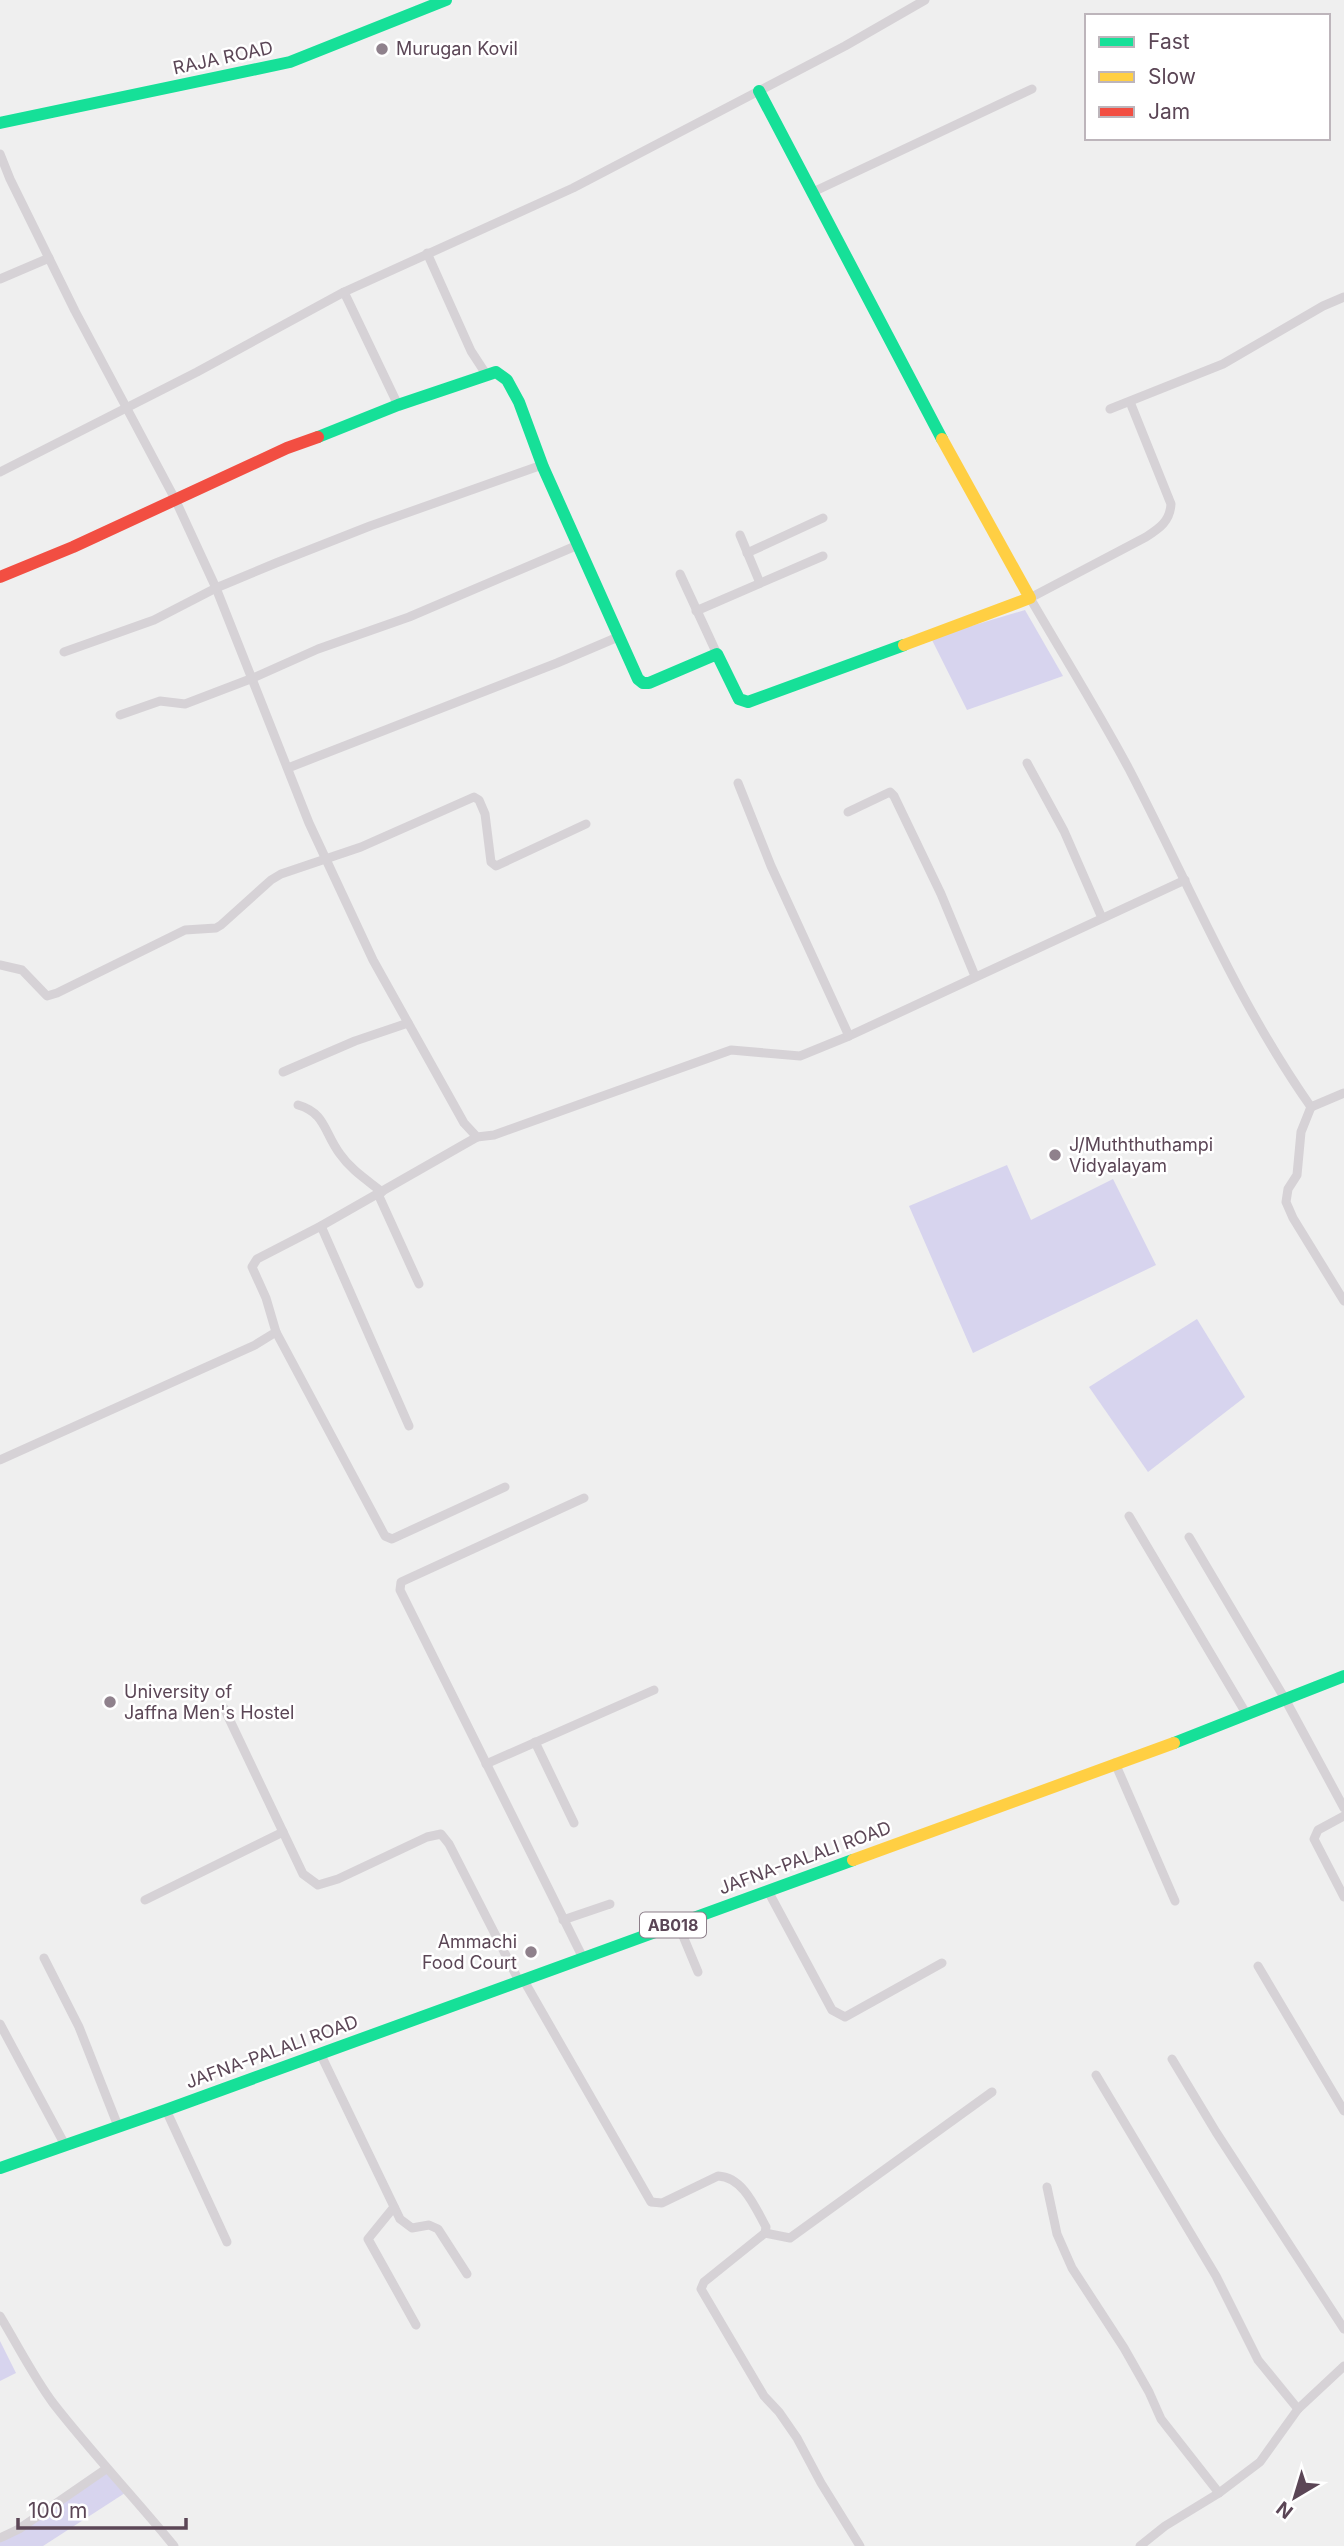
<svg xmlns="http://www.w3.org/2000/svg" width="1344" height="2546" font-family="Inter,sans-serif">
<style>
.green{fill:#d7d4ee}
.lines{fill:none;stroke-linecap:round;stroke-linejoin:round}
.street{stroke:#d6d2d6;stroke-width:9}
.fast{stroke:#16e098;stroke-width:12}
.slow{stroke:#ffcf43;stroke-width:12}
.jam{stroke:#f24e42;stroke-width:12}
.poi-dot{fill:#8f818c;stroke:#fff;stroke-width:2.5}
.labels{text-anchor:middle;stroke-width:5;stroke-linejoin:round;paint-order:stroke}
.shield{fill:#fff;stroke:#8c7e89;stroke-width:2}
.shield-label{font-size:16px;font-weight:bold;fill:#5b4656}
.poi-label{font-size:18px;fill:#5b4656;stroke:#fff;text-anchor:start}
.street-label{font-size:18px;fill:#5b4656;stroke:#fff}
</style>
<rect width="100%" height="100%" fill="#efefef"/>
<g class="green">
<polygon points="1025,610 1063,676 967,710 931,638"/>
<polygon points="1007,1165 1031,1220 1113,1179 1156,1265 973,1353 909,1206"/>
<polygon points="1197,1319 1245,1397 1148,1472 1089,1387"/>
<polygon points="0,2341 16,2373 0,2381"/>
<polygon points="107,2466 125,2493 43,2546 0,2546 0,2536"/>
</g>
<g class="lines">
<g class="street">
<polyline points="0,154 10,179 75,311 175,499 216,588 309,823 373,960 464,1123 477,1137 494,1135 731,1050 800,1056 849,1036 1185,880"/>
<polyline points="813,192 1032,89"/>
<polyline points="427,253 471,351 486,374"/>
<polyline points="0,279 49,258"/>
<polyline points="344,292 398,405"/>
<path d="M 1130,402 L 1171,504 C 1170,521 1160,528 1146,537 L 1030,598 C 1063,655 1098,711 1129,769 C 1188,882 1237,1002 1311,1107 L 1344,1093"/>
<polyline points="1110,409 1223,364 1323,306 1344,297"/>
<polyline points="0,472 197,372 344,292 573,188 845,46 925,0"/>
<polyline points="740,535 760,583"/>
<polyline points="747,553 823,518"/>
<polyline points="680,574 717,654"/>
<polyline points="696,611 823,556"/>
<polyline points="64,652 154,620 216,588 276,563 370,526 542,465"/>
<polyline points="120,715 160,701 185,704 253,678 318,649 409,617 578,545"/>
<polyline points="1027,763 1064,831 1102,918"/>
<polyline points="288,768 557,663 618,637"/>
<polyline points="738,783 771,866 849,1036"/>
<polyline points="848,812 890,792 894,796 941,894 975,976"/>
<polyline points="0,965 22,970 47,996 57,993 185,930 216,928 221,925 271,880 281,874 361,847 474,797 479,800 485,814 491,862 496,866 586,824"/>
<polyline points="283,1072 355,1041 408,1023"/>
<path d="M 298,1105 C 326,1113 324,1133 340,1154 C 351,1170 367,1180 382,1192"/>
<polyline points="1311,1107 1301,1132 1297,1175 1288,1189 1286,1202 1293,1218 1344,1301"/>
<polyline points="378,1194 419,1284"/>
<polyline points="321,1226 409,1426"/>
<polyline points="276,1332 385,1536 392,1539 505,1487"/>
<polyline points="0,1460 255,1345 276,1332 266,1298 252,1267 257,1259 321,1226 477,1137"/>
<polyline points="1129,1516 1247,1715"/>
<polyline points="1189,1537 1285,1699 1344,1808"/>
<polyline points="224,1708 303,1874 318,1885 338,1879 427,1837 441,1834 449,1844 519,1981"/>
<polyline points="535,1742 574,1823"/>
<polyline points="1115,1763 1175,1901"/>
<polyline points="486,1764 654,1690"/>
<polyline points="1344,1816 1318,1830 1314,1839 1344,1897"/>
<polyline points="768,1891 832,2010 845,2017 942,1963"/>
<polyline points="145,1900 283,1832"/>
<polyline points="563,1920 610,1904"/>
<polyline points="678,1924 698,1972"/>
<polyline points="44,1958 79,2027 118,2126"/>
<polyline points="583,1958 400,1590 401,1582 584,1498"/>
<polyline points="1258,1966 1344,2111"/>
<path d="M 523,1979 L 651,2202 L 662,2203 L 718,2176 C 743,2177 755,2207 766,2227 L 765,2233 L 704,2282 L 701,2289 L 764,2396 L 779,2412 L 797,2438 L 821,2483 L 860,2546"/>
<polyline points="0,2024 65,2145"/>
<polyline points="320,2053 400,2219 412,2228 429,2225 438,2229 467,2274"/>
<polyline points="1172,2059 1216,2132 1344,2329"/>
<polyline points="1096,2075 1216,2276 1258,2360 1298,2409"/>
<polyline points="166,2110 227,2242"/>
<polyline points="1047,2187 1057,2234 1072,2268 1124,2348 1149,2392 1161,2419 1219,2493"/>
<polyline points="394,2207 368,2239 416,2325"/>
<polyline points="765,2233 790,2238 992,2092"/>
<path d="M 0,2316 C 17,2344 33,2376 53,2403 C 91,2452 134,2497 174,2546"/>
<polyline points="0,2538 19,2529 106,2469"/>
<polyline points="1140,2546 1165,2526 1219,2493 1260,2462 1298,2409 1344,2366"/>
</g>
<g class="fast">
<polyline points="759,91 942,439"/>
<polyline points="0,123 290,62 446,0"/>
<polyline points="318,437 398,405 496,372 507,380 519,402 543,467 638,679 643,683 649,683 717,654 739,699 748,702 904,645"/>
<polyline points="1174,1743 1344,1676"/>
<polyline points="0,2168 166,2110 853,1860"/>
</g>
<g class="slow">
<polyline points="904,645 1030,598 942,439"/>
<polyline points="853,1860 1174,1743"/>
</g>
<polyline class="jam" points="0,577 73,547 287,448 318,437"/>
</g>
<g class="poi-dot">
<circle cx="382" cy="49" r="7"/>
<circle cx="1055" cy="1155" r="7"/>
<circle cx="110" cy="1702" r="7"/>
<circle cx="531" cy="1952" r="7"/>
</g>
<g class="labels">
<rect class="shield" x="640" y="1912.5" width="66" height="25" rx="5"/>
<g class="shield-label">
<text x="673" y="1931">AB018</text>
</g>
<g class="poi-label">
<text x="396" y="55">Murugan Kovil</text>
<text x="1069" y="1151">J/Muththuthampi<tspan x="1069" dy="21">Vidyalayam</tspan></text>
<text x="124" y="1698">University of<tspan x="124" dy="21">Jaffna Men's Hostel</tspan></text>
<text x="517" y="1948" text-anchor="end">Ammachi<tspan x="517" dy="21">Food Court</tspan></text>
</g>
<g class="street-label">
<text transform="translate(223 58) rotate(-12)" y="6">RAJA ROAD</text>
<text transform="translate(805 1858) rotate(-20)" y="6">JAFNA-PALALI ROAD</text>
<text transform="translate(272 2052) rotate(-20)" y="6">JAFNA-PALALI ROAD</text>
</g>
</g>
<rect x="1085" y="14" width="245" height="126" fill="#ffffff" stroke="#bdb5bb" stroke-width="2"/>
<rect x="1099" y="37" width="35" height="10" fill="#16e098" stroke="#bdb5bb" stroke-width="2"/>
<text x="1148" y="49" font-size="21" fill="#5b4656">Fast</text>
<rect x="1099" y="72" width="35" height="10" fill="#ffcf43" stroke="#bdb5bb" stroke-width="2"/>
<text x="1148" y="84" font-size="21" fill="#5b4656">Slow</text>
<rect x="1099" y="107" width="35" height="10" fill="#f24e42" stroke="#bdb5bb" stroke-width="2"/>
<text x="1148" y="119" font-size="21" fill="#5b4656">Jam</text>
<g transform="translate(1295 2497) rotate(218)" stroke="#ffffff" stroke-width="5" paint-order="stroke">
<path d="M0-5L12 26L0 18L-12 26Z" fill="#5b4656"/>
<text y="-10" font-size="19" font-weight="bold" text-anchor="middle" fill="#5b4656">N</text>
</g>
<path d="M18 2518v10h168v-10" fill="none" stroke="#5b4656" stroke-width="3.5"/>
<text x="28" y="2518" font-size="21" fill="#5b4656" stroke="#ffffff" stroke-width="5" paint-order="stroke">100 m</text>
</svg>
